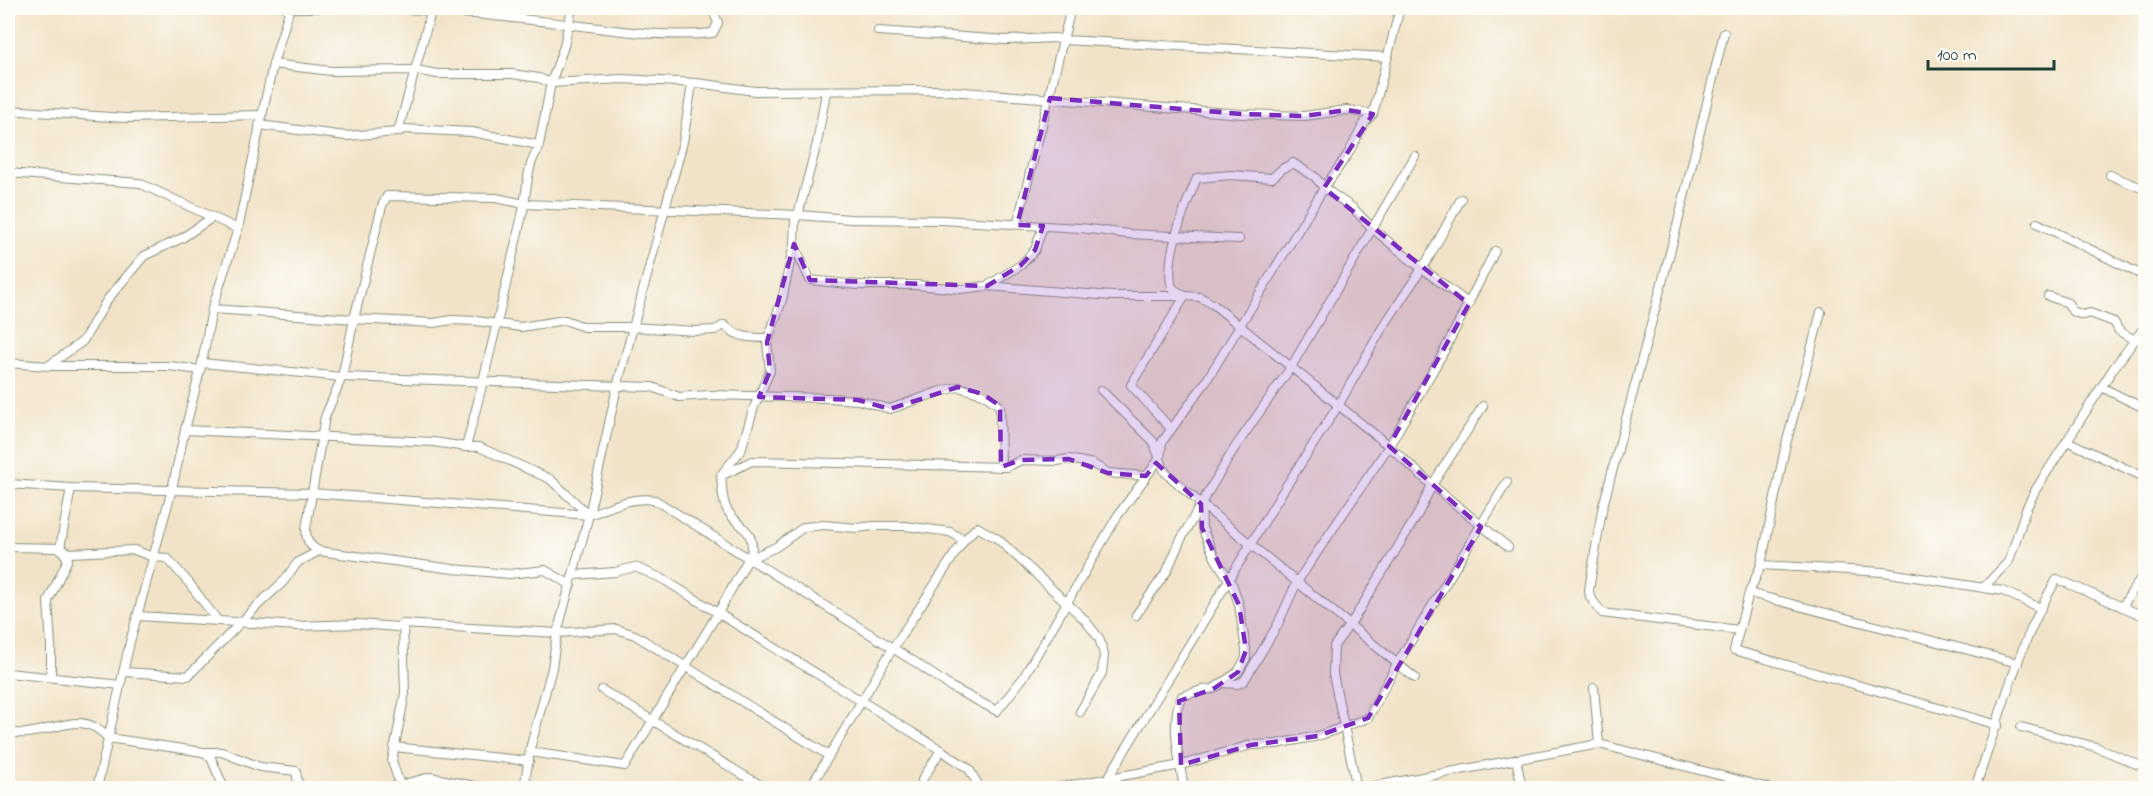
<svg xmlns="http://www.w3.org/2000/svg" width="2153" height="796" font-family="'Indie Flower',sans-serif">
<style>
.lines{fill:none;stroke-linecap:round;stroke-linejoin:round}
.street-casing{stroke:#88907e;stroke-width:10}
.street{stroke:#fff;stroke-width:8}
.marked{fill:#7b2cbf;fill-opacity:0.2;stroke:#7b2cbf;stroke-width:4.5;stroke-dasharray:12 8;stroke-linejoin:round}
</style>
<rect width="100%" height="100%" fill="#fdfcf7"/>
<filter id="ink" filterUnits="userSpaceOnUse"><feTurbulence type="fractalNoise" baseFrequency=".0167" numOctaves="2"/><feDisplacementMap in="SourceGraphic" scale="12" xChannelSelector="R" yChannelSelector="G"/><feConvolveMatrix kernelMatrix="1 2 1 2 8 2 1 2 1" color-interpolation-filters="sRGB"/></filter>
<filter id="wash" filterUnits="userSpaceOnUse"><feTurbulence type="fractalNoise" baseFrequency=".008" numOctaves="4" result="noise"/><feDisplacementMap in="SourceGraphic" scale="24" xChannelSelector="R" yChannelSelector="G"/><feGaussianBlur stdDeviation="1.35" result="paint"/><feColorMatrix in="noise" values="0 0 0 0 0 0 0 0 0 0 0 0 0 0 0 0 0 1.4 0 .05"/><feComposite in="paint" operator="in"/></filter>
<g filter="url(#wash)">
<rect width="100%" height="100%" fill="#f1e3c8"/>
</g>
<g filter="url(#ink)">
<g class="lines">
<g class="street-casing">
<g id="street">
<polyline points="286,8 318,8"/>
<path d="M 382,8 C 444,10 505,17 566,24 C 615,30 664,38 713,33 L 718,23 L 712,8"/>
<path d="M 572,8 L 564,46 L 551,83 L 538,150 C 526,165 527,196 522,215 C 504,293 487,370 466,447 L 479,447 L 550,479 L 589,515"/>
<polyline points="1071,8 1063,40 1388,57"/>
<polyline points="878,31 1006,40 1055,38 1063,40 1017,225"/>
<polyline points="1724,33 1677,226 1602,510 1589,590 1590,597 1602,613 1739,630"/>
<polyline points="2145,44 2146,44"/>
<polyline points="273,64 331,71 416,70 437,74 512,74 539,78 551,83 622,79 697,83 755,91 938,90 1242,114 1304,116 1347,110 1373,114"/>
<polyline points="8,110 125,118 261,115"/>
<polyline points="259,125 346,136 398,132 404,129 472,132 539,145"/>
<polyline points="398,132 432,8"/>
<polyline points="8,173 139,183 238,229"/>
<polyline points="2110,175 2146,190"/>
<polyline points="2037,223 2146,277"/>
<polyline points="794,244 810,280 857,285 916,285 961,289 987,286 1021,265 1035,250 1043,226"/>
<path d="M 987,286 L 1112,296 L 1185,296 L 1172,288 C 1164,257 1185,206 1197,178 L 1231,175 L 1272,178 L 1282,169 L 1293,163 L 1315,177 L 1324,188 L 1353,208 L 1372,228 L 1407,257 L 1469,304"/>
<polyline points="2048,296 2068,303 2072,311 2083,315 2090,313 2114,322 2119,331 2135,340"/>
<path d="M 212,309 L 354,319 L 434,323 L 452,320 L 476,321 L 521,327 L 565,320 L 584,327 L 632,327 L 695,331 L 715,330 L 724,325 C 738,338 750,338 769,338"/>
<polyline points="1821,312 1785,448 1761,565 1749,593 1734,650 1998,725"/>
<polyline points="8,363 48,366 169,366 200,370"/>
<polyline points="202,363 342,377 652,387 679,397 709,395 829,398 858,400 890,409 938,392 958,387 983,394 1000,406 1001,467"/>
<polyline points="48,366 83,341 107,300 144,256 182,238 213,217"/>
<polyline points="2101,387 2146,409"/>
<path d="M 1101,390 L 1153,441 L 1165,472 L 1201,504 L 1202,528 L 1215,558 L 1233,586 L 1239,605 L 1246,650 L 1246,658 L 1238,672 L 1213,689 L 1202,690 L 1182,696 C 1169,718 1180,764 1184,788"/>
<polyline points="1171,429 1131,385 1185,296 1200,297 1214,305 1389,446 1432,485 1508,547"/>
<polyline points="185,430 434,442 466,447"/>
<polyline points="2067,441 2146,478"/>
<polyline points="723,475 752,461 1007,467 1021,460 1057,461 1069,459 1093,464 1108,473 1146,476"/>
<path d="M 8,484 L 71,488 L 312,493 L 589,515 C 611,507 631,496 655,500 L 915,662 L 951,687 L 997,711 L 1023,678 L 1118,515 L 1160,458 L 1162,442 L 1205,383 L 1324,188 L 1348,154 L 1365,122 L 1373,114 L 1400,8"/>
<polyline points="1201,504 1415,678"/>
<polyline points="8,547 60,548 70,553 134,550 153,557 167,558 189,583 217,620"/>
<polyline points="749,559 776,547 804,527 824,525 857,528 873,526 905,526 950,532 964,540"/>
<polyline points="1761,565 1883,572 2003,591 2040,608"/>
<polyline points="574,575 615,572 635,567 661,578 941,750 969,769 980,788"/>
<path d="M 571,585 L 545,570 L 509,574 L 453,569 L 319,551 C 309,546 306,540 306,529 L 325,417 L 342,377 L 354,319 L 382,206 L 387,196 L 496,198 L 525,204 L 798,215 L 850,219 L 941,220 L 1081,228 L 1128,234 L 1239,239"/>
<polyline points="1983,588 2009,561 2026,509 2036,489 2113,369 2146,325"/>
<polyline points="1749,593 2018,663"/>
<polyline points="2122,607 2146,570"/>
<polyline points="1136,615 1167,571 1180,541 1201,504 1234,449 1291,367 1415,156"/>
<polyline points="138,616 298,626 358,624 398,627 403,624 557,633 616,629 635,635 828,755"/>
<polyline points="124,672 188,676 260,603 283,582 298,562 319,551"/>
<polyline points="8,673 121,685"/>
<polyline points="51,677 51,646 48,601 68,559 60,548 71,488"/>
<polyline points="1222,683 1237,684 1244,681 1277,626 1297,582 1389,446 1442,355 1495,251"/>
<polyline points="602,690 765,788"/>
<polyline points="2021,727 2096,747 2146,768"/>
<path d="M 8,732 C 14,733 21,734 27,733 C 58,730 82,709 108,738 L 203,752 L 222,752 L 260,767 L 296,771 L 298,783"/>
<polyline points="1599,744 1769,788"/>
<polyline points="394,747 529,761"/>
<polyline points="203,752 211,758 224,788"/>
<path d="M 530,752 L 625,766 L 718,613 L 751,554 C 757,526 732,526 725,505 C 722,496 722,485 721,475 L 741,450 L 754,407 L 770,371 L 767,342 L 782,300 L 794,244 L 795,220 L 798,215 L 817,143 L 826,92"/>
<polyline points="1516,759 1522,788"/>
<polyline points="1108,778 1283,491 1338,406 1381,330 1427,261 1461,199"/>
<polyline points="400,785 392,761 405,693 403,624"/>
<polyline points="97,788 130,642 172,489 185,430 202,363 212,309 238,229 273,64 290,8"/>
<polyline points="389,788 430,777 484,788"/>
<polyline points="524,788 531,745 552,668 557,633 589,515 617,387 683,142 692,84"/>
<polyline points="810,788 893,648 964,540 977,527 998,539 1084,619 1099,638 1104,655 1102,673 1080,712"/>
<polyline points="924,788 922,780 941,750"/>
<polyline points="1056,788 1181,765 1251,745 1276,744 1318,736 1368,718 1397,664 1507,482"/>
<polyline points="1357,788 1333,674 1334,646 1355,617 1418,514 1432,485 1483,406"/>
<polyline points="1364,788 1599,744 1594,688"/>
<path d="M 1975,788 C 2000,718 2018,643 2057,579 L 2146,617"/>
</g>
</g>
<use href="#street" class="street"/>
</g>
</g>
<path class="marked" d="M 1050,98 L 1242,114 L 1304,116 L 1347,110 L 1373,114 L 1324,188 L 1469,304 L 1389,446 L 1481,527 L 1368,718 L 1318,736 L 1251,745 L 1181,765 L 1179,701 L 1213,689 L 1238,672 L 1246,650 L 1239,605 L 1202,528 L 1201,504 L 1156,463 L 1146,476 L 1108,473 L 1069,459 L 1021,460 L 1001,467 L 1000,406 L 983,394 L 958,387 L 890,409 L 858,400 L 759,397 L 770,371 L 767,342 L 794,244 L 810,280 L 987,286 L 1021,265 L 1035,250 L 1043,226 L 1017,225 Z"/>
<rect width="2153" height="796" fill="none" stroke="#fdfcf7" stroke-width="30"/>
<path d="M1928 60v9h126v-9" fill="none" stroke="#1f3d34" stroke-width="3"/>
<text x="1937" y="60" font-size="18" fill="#1f3d34" stroke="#fdfcf7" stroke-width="4.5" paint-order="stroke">100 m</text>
</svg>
